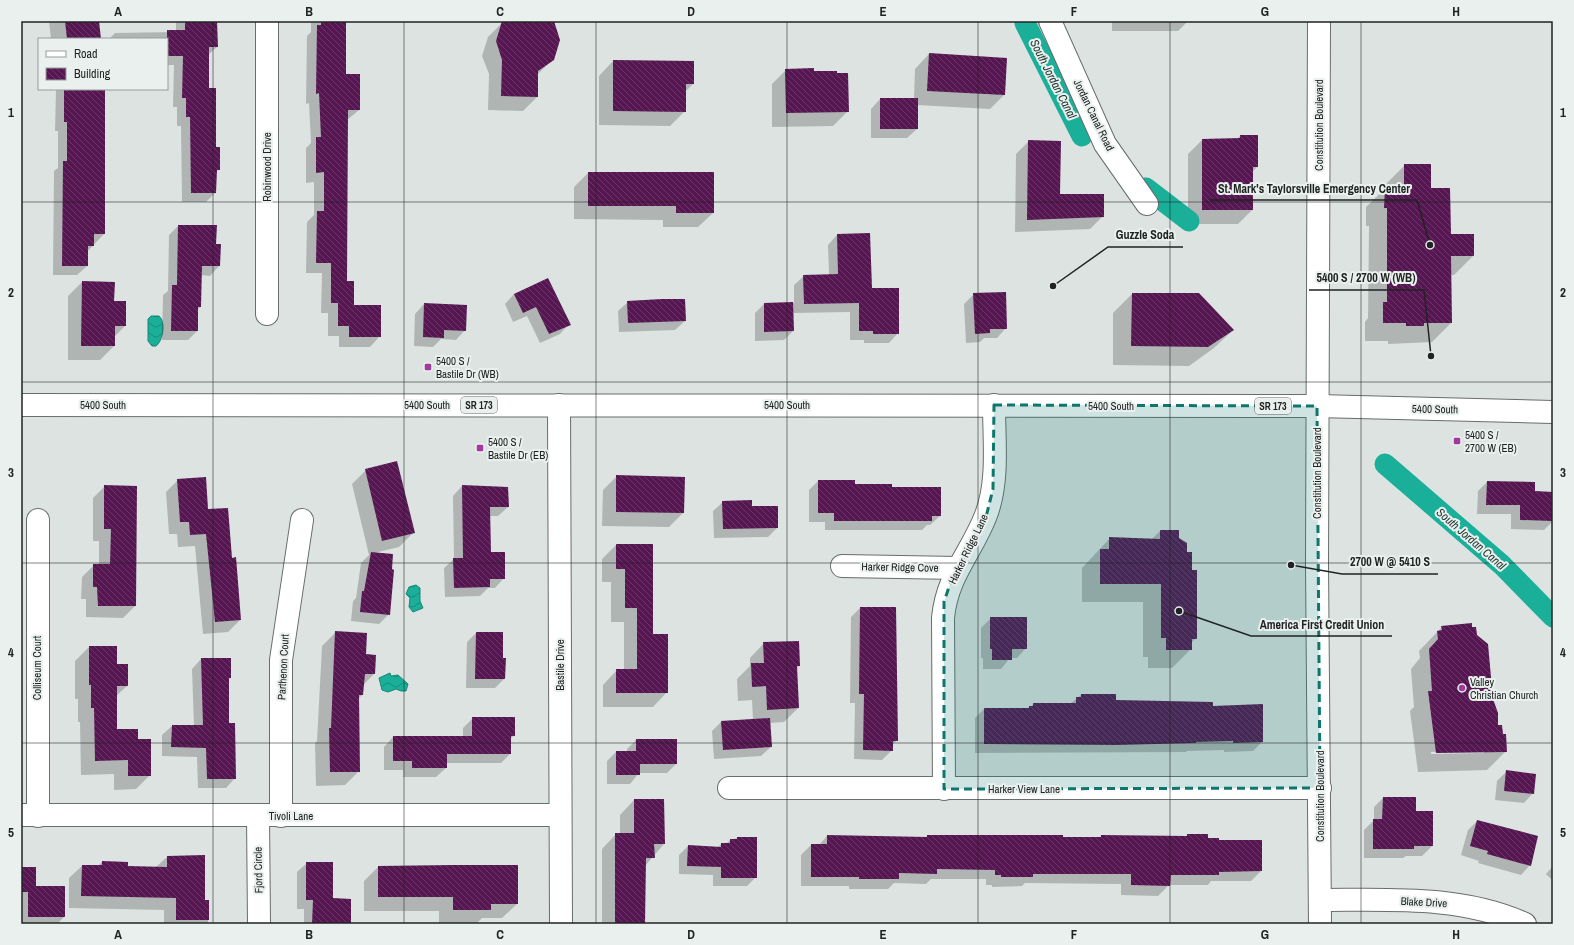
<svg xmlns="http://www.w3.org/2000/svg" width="1574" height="945" font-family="'Archivo Narrow',sans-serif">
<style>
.water{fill:url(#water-waves);stroke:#1b8576}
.shadow{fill:#0003;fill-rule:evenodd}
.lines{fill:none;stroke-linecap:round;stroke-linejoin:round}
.canal{stroke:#19af99;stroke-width:21}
.building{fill:url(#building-back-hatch)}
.minor-casing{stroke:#686e6c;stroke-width:24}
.secondary-casing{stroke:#686e6c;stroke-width:24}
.primary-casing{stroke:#686e6c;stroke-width:24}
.minor{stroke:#fff;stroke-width:22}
.secondary{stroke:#fff;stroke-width:22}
.primary{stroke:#fff;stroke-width:22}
.marked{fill:#0f766e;fill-opacity:0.2;stroke:#0f766e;stroke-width:3;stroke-dasharray:8 5;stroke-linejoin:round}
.grid{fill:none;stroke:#212323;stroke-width:1;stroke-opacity:0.55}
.poi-dot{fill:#a2399c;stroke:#e9f0ee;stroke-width:1.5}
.labels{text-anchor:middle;stroke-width:4;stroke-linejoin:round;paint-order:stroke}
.shield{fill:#e9f0ee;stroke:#5d6060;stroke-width:1}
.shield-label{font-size:10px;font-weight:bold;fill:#212323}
.street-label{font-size:11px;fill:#212323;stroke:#e9f0ee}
.poi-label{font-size:11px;fill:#212323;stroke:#e9f0ee;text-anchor:start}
.water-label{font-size:12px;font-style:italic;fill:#1e342f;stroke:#e9f0ee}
.leader{fill:none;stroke:#212323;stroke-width:1.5}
.callout-dot{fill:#212323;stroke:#e9f0ee;stroke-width:1.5}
.callout-label{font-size:12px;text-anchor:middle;font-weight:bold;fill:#212323;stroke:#e9f0ee;stroke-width:4;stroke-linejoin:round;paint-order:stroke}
.neatline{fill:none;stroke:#212323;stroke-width:1.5}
.grid-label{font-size:13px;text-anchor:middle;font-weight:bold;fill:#212323}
</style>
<defs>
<pattern id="water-waves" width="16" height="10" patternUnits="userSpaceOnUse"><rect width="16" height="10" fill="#19af99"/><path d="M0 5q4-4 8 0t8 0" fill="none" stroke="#168e7c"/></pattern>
<pattern id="building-back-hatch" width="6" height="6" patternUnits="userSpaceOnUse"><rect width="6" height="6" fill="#551652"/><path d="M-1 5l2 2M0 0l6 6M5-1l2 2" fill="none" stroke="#6a3767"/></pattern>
</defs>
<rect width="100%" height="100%" fill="#dce3e1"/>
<g class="water">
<path d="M 151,316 L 159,316 C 166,322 163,341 156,346 L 152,346 L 148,341 L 148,319 Z"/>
<polygon points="416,585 420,588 420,601 423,608 413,612 409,607 410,598 406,594 409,587"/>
<polygon points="390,673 391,676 398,675 408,684 406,691 401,691 396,689 388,692 382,690 379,678"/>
</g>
<g class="shadow">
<polygon points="49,21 98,21 100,39 51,39"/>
<polygon points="176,21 216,21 217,47 208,55 208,89 219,169 216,172 215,193 206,202 182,202 181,126 177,126 177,107 173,107 174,65 167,65 167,39 109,39 115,33 176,32"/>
<polygon points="311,21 345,21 345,75 359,75 359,110 347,120 346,282 353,306 380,336 370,347 339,347 339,336 328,336 328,313 321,313 322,273 306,273 307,222 314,215 314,182 306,183 306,148 311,143 309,103 306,104 307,36 311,32"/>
<polygon points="504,21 550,21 553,59 537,75 537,97 523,111 488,110 489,74 482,56 488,37"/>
<polygon points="1112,21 1188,21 1178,31 1112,31"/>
<polygon points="929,54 1006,59 1004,95 990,109 917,105 917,129 907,138 871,138 871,109 880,99 914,99 915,69"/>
<polygon points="613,61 693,84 685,92 685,111 670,126 599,125 599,76"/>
<polygon points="786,70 813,72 848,111 833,126 772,127 772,84"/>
<polygon points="56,89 104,89 104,234 87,252 87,266 77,275 53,275 54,171 58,168 58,131 55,131"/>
<polygon points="1240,136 1257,167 1252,172 1252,210 1238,224 1188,224 1188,154 1202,140 1237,139"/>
<polygon points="1029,141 1059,196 1103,216 1090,229 1015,232 1016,154"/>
<polygon points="1405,165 1430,189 1450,235 1473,235 1473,256 1454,275 1451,275 1451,323 1432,342 1388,344 1388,341 1365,341 1365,322 1368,318 1369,226 1366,226 1366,207 1386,188 1386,184"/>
<polygon points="588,173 713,213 698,227 663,227 663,220 574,219 574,187"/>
<polygon points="178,226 215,245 220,245 219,266 210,276 201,275 200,307 197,310 197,331 188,340 162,340 163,295 168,291 169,235"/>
<polygon points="837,235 898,333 889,343 864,343 864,340 850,340 850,312 793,313 793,331 784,340 755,341 755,313 764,304 794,303 794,285 804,276 829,275 828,245"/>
<polygon points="548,279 569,324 560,334 540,343 527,316 513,322 505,304 514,294"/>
<polygon points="82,282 113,302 125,326 114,337 114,346 100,360 68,360 68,296"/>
<polygon points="974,294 1006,328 997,338 984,338 980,342 966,343 964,304"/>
<polygon points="1132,294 1233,330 1214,348 1189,366 1113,365 1113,313"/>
<polygon points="628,302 685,321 675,330 619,332 618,311"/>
<polygon points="424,304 465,330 456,340 441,339 433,347 414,346 415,314"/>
<polygon points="366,470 413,533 399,547 374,553 389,614 379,624 351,621 353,601 356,598 361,563 369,555 352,484"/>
<polygon points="617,476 683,513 669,527 602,526 603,490"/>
<polygon points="178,480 207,510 231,559 240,620 228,632 203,634 195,546 178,547 177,534 169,534 166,492"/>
<polygon points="818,481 854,485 940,516 930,525 927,525 922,530 825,530 825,522 809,522 809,490"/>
<polygon points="1487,482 1534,483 1534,492 1553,493 1553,521 1544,530 1511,529 1511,514 1477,514 1478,491"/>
<polygon points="105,486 135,606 123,618 86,617 86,599 81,599 82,577 94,565 99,565 99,541 93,541 93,498"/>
<polygon points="462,486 508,507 498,516 489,516 490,553 504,578 495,588 488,588 480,596 445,597 444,568 454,559 453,496"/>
<polygon points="723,502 751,507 777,528 768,537 714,538 713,511"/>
<polygon points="1160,531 1196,638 1191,643 1191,649 1172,668 1148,668 1148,657 1143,657 1143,602 1082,602 1082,568 1110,538 1152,539"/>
<polygon points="616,545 652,635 667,692 653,707 603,707 603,685 617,670 624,670 624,622 611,622 611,582 602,582 602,559"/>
<polygon points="860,608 897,740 892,745 892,750 882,760 854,759 855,703 850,703 851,617"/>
<polygon points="991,618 1026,648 1017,658 1010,658 1001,669 983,669 983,658 981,658 981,628"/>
<path d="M 1442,627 L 1492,699 L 1497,726 L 1506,751 L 1487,770 L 1418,772 L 1410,711 L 1414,707 L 1411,669 L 1420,658 L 1419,651 ZM 1484,751 L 1484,753 L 1431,754 L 1431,752 Z"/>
<polygon points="336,632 365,655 374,674 363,685 362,695 358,699 359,771 345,785 316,786 315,743 317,741 322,646"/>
<polygon points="476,633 502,659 505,659 504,679 495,688 466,688 467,642"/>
<polygon points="764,643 799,666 796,668 798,708 784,722 769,723 771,747 761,756 714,759 712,731 721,722 753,720 752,700 738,701 737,679 750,666 750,658"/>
<polygon points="89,647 116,665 127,686 116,696 116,730 137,740 150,775 136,789 114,790 114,774 81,775 80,722 78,722 78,699 75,699 75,661"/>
<polygon points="201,659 230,678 228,680 228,724 235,778 226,788 198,788 197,757 162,756 162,735 172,726 194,726 192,669"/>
<polygon points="1081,695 1115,701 1212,707 1262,742 1253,751 1224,752 1224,750 1187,751 1186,752 975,753 975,718 985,708 1027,709 1034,704 1070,704"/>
<polygon points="473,718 514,735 510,740 510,754 501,763 446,763 446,768 436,777 403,777 403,770 384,770 384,747 393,737 463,737 463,728"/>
<polygon points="636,740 676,764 667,773 639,773 630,784 607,784 607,761 616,752 627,752 627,749"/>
<polygon points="1507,771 1533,793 1524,803 1495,800 1497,781"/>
<polygon points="1383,798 1415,812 1432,812 1432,846 1422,856 1406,856 1403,858 1364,858 1364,830 1374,820 1374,807"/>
<polygon points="634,800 664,844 645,866 645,924 602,924 602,849 616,834 620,834 620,815"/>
<polygon points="1477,821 1530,865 1521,875 1478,863 1479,861 1461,855 1468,830"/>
<polygon points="1188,835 1218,841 1261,871 1251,881 1211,881 1208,885 1169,885 1158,896 1121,895 1121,884 1025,883 1022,886 992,887 992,885 986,885 986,879 931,879 926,884 894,883 888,889 849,889 849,886 801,886 801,855 811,845 819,845 827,836 925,838 927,836 1099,838 1101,836 1186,837"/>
<polygon points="738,838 756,877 747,886 713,886 713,875 679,874 679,855 688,846 718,847 721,844 726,844 730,840"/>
<polygon points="167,857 204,901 208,901 208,924 164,924 164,910 69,908 69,878 82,866 98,866 102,862 127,862 127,867 156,867"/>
<polygon points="307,863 350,924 304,924 304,909 297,909 297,872"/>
<polygon points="1553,866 1553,881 1546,874"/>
<polygon points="378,867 517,904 502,918 482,918 476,924 439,924 439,911 364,911 364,881"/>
<polygon points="21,868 35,887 64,917 57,924 21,924"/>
</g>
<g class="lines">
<g class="canal">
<polyline points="1025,23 1082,136"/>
<polyline points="1146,188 1189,221"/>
<polyline points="1385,464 1502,565 1553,617"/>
</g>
</g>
<g class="building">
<polygon points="65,21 99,21 101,39 67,39"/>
<polygon points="185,21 217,21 218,47 209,47 209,88 216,88 216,147 220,147 220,170 217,170 216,193 191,193 190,117 186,117 186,98 182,98 183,56 167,56 167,30 185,30"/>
<polygon points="321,21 346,21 346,74 360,74 360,110 348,110 347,281 354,281 354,305 381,305 381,337 349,337 349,326 338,326 338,303 331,303 331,263 316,263 317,211 324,211 324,172 316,173 316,137 321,137 319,93 316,94 317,25 321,25"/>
<polygon points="502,21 554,21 560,40 554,60 538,71 538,97 501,96 502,60 496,41"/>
<polygon points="929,53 1007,58 1005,95 927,91"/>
<polygon points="613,60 694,61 694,84 686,84 686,112 613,111"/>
<polygon points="814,68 814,71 837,71 837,73 848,73 849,112 786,113 785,69"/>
<polygon points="64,89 105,89 105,234 94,234 94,246 88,246 88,266 62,266 63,161 67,161 67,122 64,122"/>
<rect x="880" y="98" width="38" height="31"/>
<polygon points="1240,135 1258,135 1258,167 1253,167 1253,210 1202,210 1202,139 1240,138"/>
<polygon points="1028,140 1061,141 1060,194 1104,194 1104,217 1027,220"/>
<polygon points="1404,164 1431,164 1431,188 1450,188 1451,234 1474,234 1474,256 1451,256 1452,323 1424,323 1424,326 1406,326 1406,323 1383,323 1383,302 1387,302 1387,208 1384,208 1385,187 1404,187"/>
<polygon points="588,172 714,172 714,213 676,213 676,206 588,206"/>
<polygon points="178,225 217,225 216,244 221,244 220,266 202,266 201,307 198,307 198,331 171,331 172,285 177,285"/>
<polygon points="870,233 872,288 899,288 899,334 873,334 873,331 859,331 859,303 804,304 803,275 838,274 837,234"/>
<polygon points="548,278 571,325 549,334 536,307 523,313 514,294"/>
<polygon points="82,281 115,282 114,301 126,301 126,326 115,326 115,346 81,346"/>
<polygon points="1006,292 1007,329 990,329 990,333 975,334 973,293"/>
<polygon points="1132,293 1199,293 1234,330 1208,347 1131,346"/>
<polygon points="662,299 685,299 686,321 628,323 627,301"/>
<polygon points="793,302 794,331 764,332 764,303"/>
<polygon points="424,303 467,305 466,331 444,330 444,338 423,337"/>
<polygon points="397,461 415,533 382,541 365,469"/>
<polygon points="616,475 685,477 684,513 616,512"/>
<polygon points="206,477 208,509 228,508 232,558 236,557 241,620 215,622 206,534 190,535 189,522 180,522 177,479"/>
<polygon points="818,480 855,480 855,484 892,484 892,487 941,487 941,516 932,516 932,521 834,521 834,513 818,513"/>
<polygon points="1487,481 1535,482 1535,491 1553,492 1553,521 1520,520 1520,505 1486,505"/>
<polygon points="104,485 137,486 136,606 98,606 97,587 93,587 93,564 110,564 111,529 104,529"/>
<polygon points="462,485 508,487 509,507 490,507 491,552 505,552 505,579 490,579 490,587 454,588 453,558 463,558"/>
<polygon points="752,500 752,506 778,506 778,528 723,529 722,501"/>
<polygon points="1160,530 1179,530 1179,538 1187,543 1187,552 1192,552 1192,570 1197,570 1197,639 1192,639 1192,650 1166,650 1166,638 1161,638 1161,584 1100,584 1100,549 1109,549 1109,537 1160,539"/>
<polygon points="616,544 653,544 653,634 668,634 668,693 616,693 616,669 637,669 637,608 625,608 625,569 616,569"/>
<polygon points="371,552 393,554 392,569 394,570 390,615 360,612 362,591 364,591"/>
<polygon points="860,607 896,607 898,741 893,741 893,751 863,750 864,694 859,694"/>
<polygon points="990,617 1027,617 1027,649 1012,649 1012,660 992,660 992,649 990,649"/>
<polygon points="1472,623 1472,627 1476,627 1477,635 1488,644 1493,699 1498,713 1498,725 1502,725 1503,734 1506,734 1507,752 1436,753 1428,691 1432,691 1429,649 1438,639 1437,631 1442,630 1441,626"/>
<polygon points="335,631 367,633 366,654 376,655 375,674 365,674 363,695 359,695 360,772 330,772 329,728 331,728"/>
<polygon points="476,632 503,632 503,658 506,658 505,679 475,679"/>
<polygon points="799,641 800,666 797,666 799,708 767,710 766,686 752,687 751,663 764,663 763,642"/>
<polygon points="89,646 117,646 117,664 128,664 128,686 117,686 117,729 138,729 138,739 151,739 151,776 128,776 128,760 95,761 94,708 91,708 91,685 89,685"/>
<polygon points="201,658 231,658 231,678 229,678 229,723 235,723 236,779 207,779 206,748 171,747 172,725 203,725"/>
<polygon points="1081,694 1116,694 1116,700 1213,702 1213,706 1263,704 1263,742 1233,743 1233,741 1196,742 1196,743 1116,745 984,744 984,708 1029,708 1029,706 1033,706 1033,703 1076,703 1076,697 1081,697"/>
<polygon points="472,717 515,717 515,736 511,736 511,754 447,754 447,768 412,768 412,761 393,761 393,736 472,736"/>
<polygon points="770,718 772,747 723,750 721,721"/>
<polygon points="636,739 677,739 677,764 640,764 640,775 616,775 616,751 636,751"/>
<polygon points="1506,770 1536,774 1534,794 1504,791"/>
<polygon points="1383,797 1416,797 1416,811 1433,811 1433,846 1414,846 1414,849 1373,849 1373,819 1382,819"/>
<polygon points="634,799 664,799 665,844 654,844 655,858 646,858 645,924 615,924 615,833 634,833"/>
<polygon points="1477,820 1538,836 1531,866 1487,854 1488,851 1470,846"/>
<polygon points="1187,834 1208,834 1208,838 1219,838 1219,840 1262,840 1262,871 1219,872 1219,875 1171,875 1170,886 1131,885 1131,874 1033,874 1033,877 1001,877 1001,875 995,875 995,870 937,869 937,874 899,873 899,879 859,879 859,877 811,877 811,844 827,844 827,835 927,837 927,835 1063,835 1063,837 1101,837 1101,835 1187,836"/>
<polygon points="737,837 757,837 757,878 721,878 721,867 687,866 688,845 721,847 721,843 730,843 730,839 737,839"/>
<polygon points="205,855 205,900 209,900 209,920 176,920 176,898 81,896 82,865 102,865 102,861 128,862 128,866 167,867 167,856"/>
<polygon points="306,862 333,862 333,898 351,899 351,924 312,924 313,900 306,900"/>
<polygon points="453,865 518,865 518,904 491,904 491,910 453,910 453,897 378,897 378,866"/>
<polygon points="21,867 36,867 36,886 65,886 65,917 28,917 28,892 21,892"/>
</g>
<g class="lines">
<g class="minor-casing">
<g id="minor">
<polyline points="267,21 267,314"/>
<polyline points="1050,21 1105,144 1147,204"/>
<polyline points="559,405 561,924"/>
<polyline points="842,566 958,568"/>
<polyline points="729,788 1320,788"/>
<path d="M 944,789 L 943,618 C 947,575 972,552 986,515 C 999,481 994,441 994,405"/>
<polyline points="21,815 560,815"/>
<polyline points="38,816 38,520"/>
<polyline points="258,816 259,924"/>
<polyline points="281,816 281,660 302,520"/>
<path d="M 1320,900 C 1389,900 1461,895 1525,924"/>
</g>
</g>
<g class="secondary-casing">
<polyline id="secondary" points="1319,21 1317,564 1320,924"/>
</g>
<g class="primary-casing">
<polyline id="primary" points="21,405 1317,406 1553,412"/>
</g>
<use href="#minor" class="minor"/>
<use href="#secondary" class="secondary"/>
<use href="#primary" class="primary"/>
</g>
<path class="marked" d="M 994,405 L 1317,406 L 1320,788 L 944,789 L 944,602 L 950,584 L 987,513 L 993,489 Z"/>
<path class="grid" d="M 213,21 L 213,924M 404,21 L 404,924M 596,21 L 596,924M 787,21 L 787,924M 978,21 L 978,924M 1170,21 L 1170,924M 1361,21 L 1361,924M 21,202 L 1553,202M 21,382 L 1553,382M 21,563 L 1553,563M 21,743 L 1553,743"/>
<g class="poi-dot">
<rect x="424" y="363" width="8" height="8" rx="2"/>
<rect x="1453" y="437" width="8" height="8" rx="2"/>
<rect x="476" y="444" width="8" height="8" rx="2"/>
<circle cx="1462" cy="688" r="4"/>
</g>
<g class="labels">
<g class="shield">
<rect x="461" y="397" width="36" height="16" rx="3"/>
<rect x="1255" y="398" width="36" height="16" rx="3"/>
</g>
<g class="shield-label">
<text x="479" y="409">SR 173</text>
<text x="1273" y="410">SR 173</text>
</g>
<g class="street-label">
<text transform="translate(1094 115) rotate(64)" y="4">Jordan Canal Road</text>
<text transform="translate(1319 125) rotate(-90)" y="4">Constitution Boulevard</text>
<text transform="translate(267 167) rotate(-90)" y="4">Robinwood Drive</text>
<text x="103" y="409">5400 South</text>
<text x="427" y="409">5400 South</text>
<text x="787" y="409">5400 South</text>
<text x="1111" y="410">5400 South</text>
<text transform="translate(1435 409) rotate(1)" y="4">5400 South</text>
<text transform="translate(1317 473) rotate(-90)" y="4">Constitution Boulevard</text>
<text transform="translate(968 549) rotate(-64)" y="4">Harker Ridge Lane</text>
<text transform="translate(900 567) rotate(1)" y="4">Harker Ridge Cove</text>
<text transform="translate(560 665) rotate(-90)" y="4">Bastile Drive</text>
<text transform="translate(283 667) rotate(-87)" y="4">Parthenon Court</text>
<text transform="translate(37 668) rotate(-90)" y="4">Colliseum Court</text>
<text x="1024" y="793">Harker View Lane</text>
<text transform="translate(1320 796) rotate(-90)" y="4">Constitution Boulevard</text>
<text x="291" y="820">Tivoli Lane</text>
<text transform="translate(258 870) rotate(-91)" y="4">Fjord Circle</text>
<text transform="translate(1424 902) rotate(3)" y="4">Blake Drive</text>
</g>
<g class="poi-label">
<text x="436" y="365">5400 S /<tspan x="436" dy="13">Bastile Dr (WB)</tspan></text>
<text x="1465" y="439">5400 S /<tspan x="1465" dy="13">2700 W (EB)</tspan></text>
<text x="488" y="446">5400 S /<tspan x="488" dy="13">Bastile Dr (EB)</tspan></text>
<text x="1470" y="686">Valley<tspan x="1470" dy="13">Christian Church</tspan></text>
</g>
<g class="water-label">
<text transform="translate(1053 79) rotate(63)" y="4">South Jordan Canal</text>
<text transform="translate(1471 539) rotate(41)" y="4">South Jordan Canal</text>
</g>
</g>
<path class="leader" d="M1430 245L1417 200H1210M1053 286L1108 247H1183M1431 356L1424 290H1309M1291 565L1342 574H1438M1179 611L1251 636H1392"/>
<g class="callout-dot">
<circle cx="1430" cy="245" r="4"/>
<circle cx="1053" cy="286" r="4"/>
<circle cx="1431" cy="356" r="4"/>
<circle cx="1291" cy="565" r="4"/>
<circle cx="1179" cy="611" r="4"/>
</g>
<g class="callout-label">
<text x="1314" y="193">St. Mark's Taylorsville Emergency Center</text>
<text x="1145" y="239">Guzzle Soda</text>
<text x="1366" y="282">5400 S / 2700 W (WB)</text>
<text x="1390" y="566">2700 W @ 5410 S</text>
<text x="1322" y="629">America First Credit Union</text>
</g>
<rect width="1574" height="945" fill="none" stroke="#e9f0ee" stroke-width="44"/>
<rect x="38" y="38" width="130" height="52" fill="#e9f0ee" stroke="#999e9d"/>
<rect x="46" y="51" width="20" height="6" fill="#ffffff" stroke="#999e9d"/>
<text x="74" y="58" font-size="12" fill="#212323">Road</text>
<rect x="46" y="68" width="20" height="12" fill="url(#building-back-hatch)" stroke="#999e9d"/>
<text x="74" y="78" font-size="12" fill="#212323">Building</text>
<rect x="22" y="22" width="1530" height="901" class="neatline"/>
<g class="grid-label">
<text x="118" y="16">A</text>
<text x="309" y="16">B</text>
<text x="500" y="16">C</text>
<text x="691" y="16">D</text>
<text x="883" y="16">E</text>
<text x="1074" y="16">F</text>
<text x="1265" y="16">G</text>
<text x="1456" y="16">H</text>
<text x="11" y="117">1</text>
<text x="1563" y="117">1</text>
<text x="11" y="297">2</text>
<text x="1563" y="297">2</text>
<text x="11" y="477">3</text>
<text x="1563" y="477">3</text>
<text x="11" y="657">4</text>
<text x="1563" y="657">4</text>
<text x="11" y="837">5</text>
<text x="1563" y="837">5</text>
<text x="118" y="939">A</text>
<text x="309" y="939">B</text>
<text x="500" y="939">C</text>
<text x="691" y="939">D</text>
<text x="883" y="939">E</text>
<text x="1074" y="939">F</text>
<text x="1265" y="939">G</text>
<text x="1456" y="939">H</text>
</g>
</svg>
